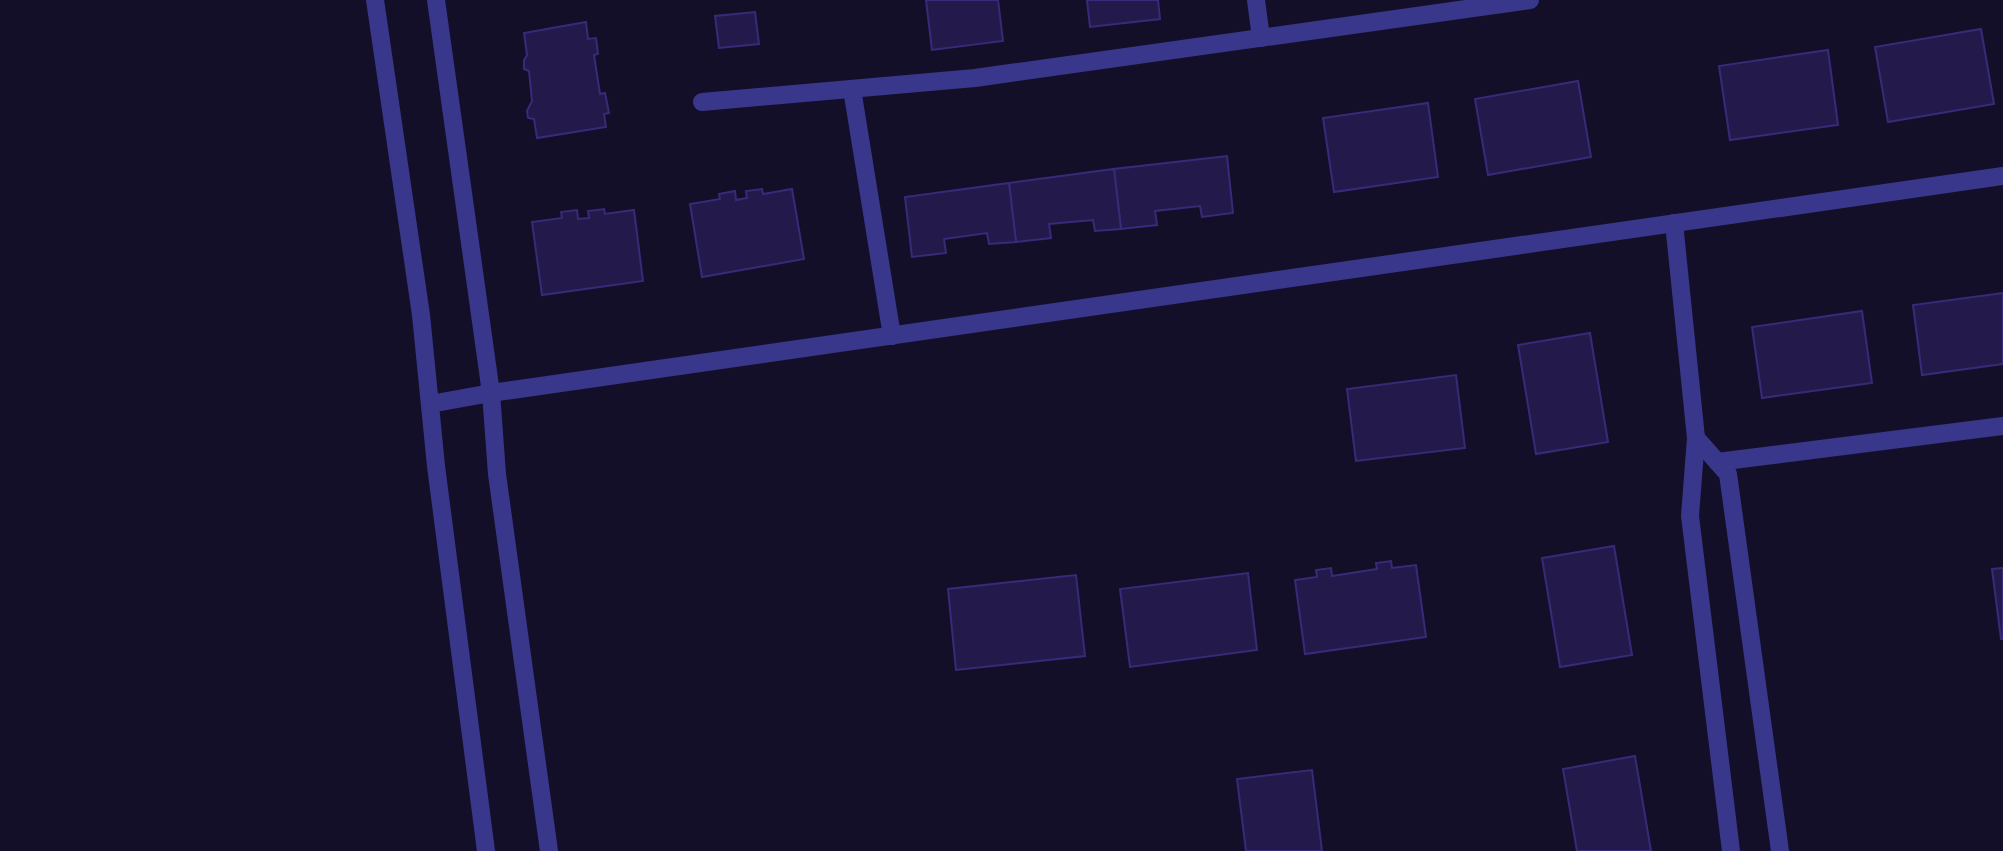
<svg xmlns="http://www.w3.org/2000/svg" width="2003" height="851" font-family="Inter,sans-serif">
<style>
.building{fill:#231a4b;stroke:#392a79;stroke-width:2}
.lines{fill:none;stroke-linecap:round;stroke-linejoin:round}
.street{stroke:#39378b;stroke-width:18}
</style>
<rect width="100%" height="100%" fill="#130f29"/>
<g class="building">
<polygon points="926,0 998,0 1003,41 932,50"/>
<polygon points="1087,0 1158,0 1160,19 1090,27"/>
<polygon points="755,12 759,44 719,48 715,16"/>
<polygon points="586,22 588,39 596,38 598,54 594,55 600,94 605,93 609,113 604,114 606,127 537,138 534,119 528,118 527,111 532,101 529,71 524,69 524,60 527,55 524,33"/>
<polygon points="1981,29 1994,104 1888,122 1875,47"/>
<polygon points="1828,50 1838,125 1730,140 1719,66"/>
<polygon points="1578,81 1591,157 1488,175 1475,99"/>
<polygon points="1428,103 1438,177 1334,192 1323,118"/>
<polygon points="1227,156 1233,213 1202,217 1200,206 1155,211 1157,225 1121,229 1114,169"/>
<polygon points="1114,169 1121,229 1095,231 1093,220 1049,224 1051,238 1016,242 1009,183"/>
<polygon points="1009,183 1016,242 989,244 987,233 944,239 946,253 912,257 905,197"/>
<polygon points="762,189 763,194 792,189 804,259 702,277 690,204 720,199 719,194 735,191 736,200 747,198 746,191"/>
<polygon points="604,209 605,214 634,210 643,281 542,295 532,222 562,218 561,212 577,210 578,219 589,218 588,211"/>
<polygon points="2003,293 2003,364 1922,375 1913,305"/>
<polygon points="1862,311 1872,383 1762,398 1752,327"/>
<polygon points="1590,333 1608,442 1536,454 1518,345"/>
<polygon points="1456,375 1465,448 1356,461 1347,389"/>
<polygon points="1614,546 1632,655 1560,667 1542,558"/>
<polygon points="1391,561 1392,568 1416,565 1426,637 1305,654 1295,580 1317,577 1316,570 1331,568 1332,576 1377,569 1376,563"/>
<polygon points="2003,568 2003,639 2001,639 1992,569"/>
<polygon points="1248,573 1257,650 1130,667 1120,589"/>
<polygon points="1076,575 1085,656 956,670 948,589"/>
<polygon points="1635,756 1651,851 1577,851 1563,769"/>
<polygon points="1312,770 1322,851 1246,851 1237,779"/>
</g>
<g class="lines">
<g class="street">
<polyline points="375,0 421,315 436,466 486,851"/>
<polyline points="436,0 491,393 497,474 549,851"/>
<polyline points="1256,0 1261,38"/>
<polyline points="852,89 892,336"/>
<polyline points="702,102 975,78 1530,0"/>
<polyline points="1674,223 1696,438 1690,516 1731,851"/>
<polyline points="430,404 491,393 2003,176"/>
<polyline points="1696,438 1728,474 1780,851"/>
<polyline points="1717,462 2003,426"/>
</g>
</g>
</svg>
